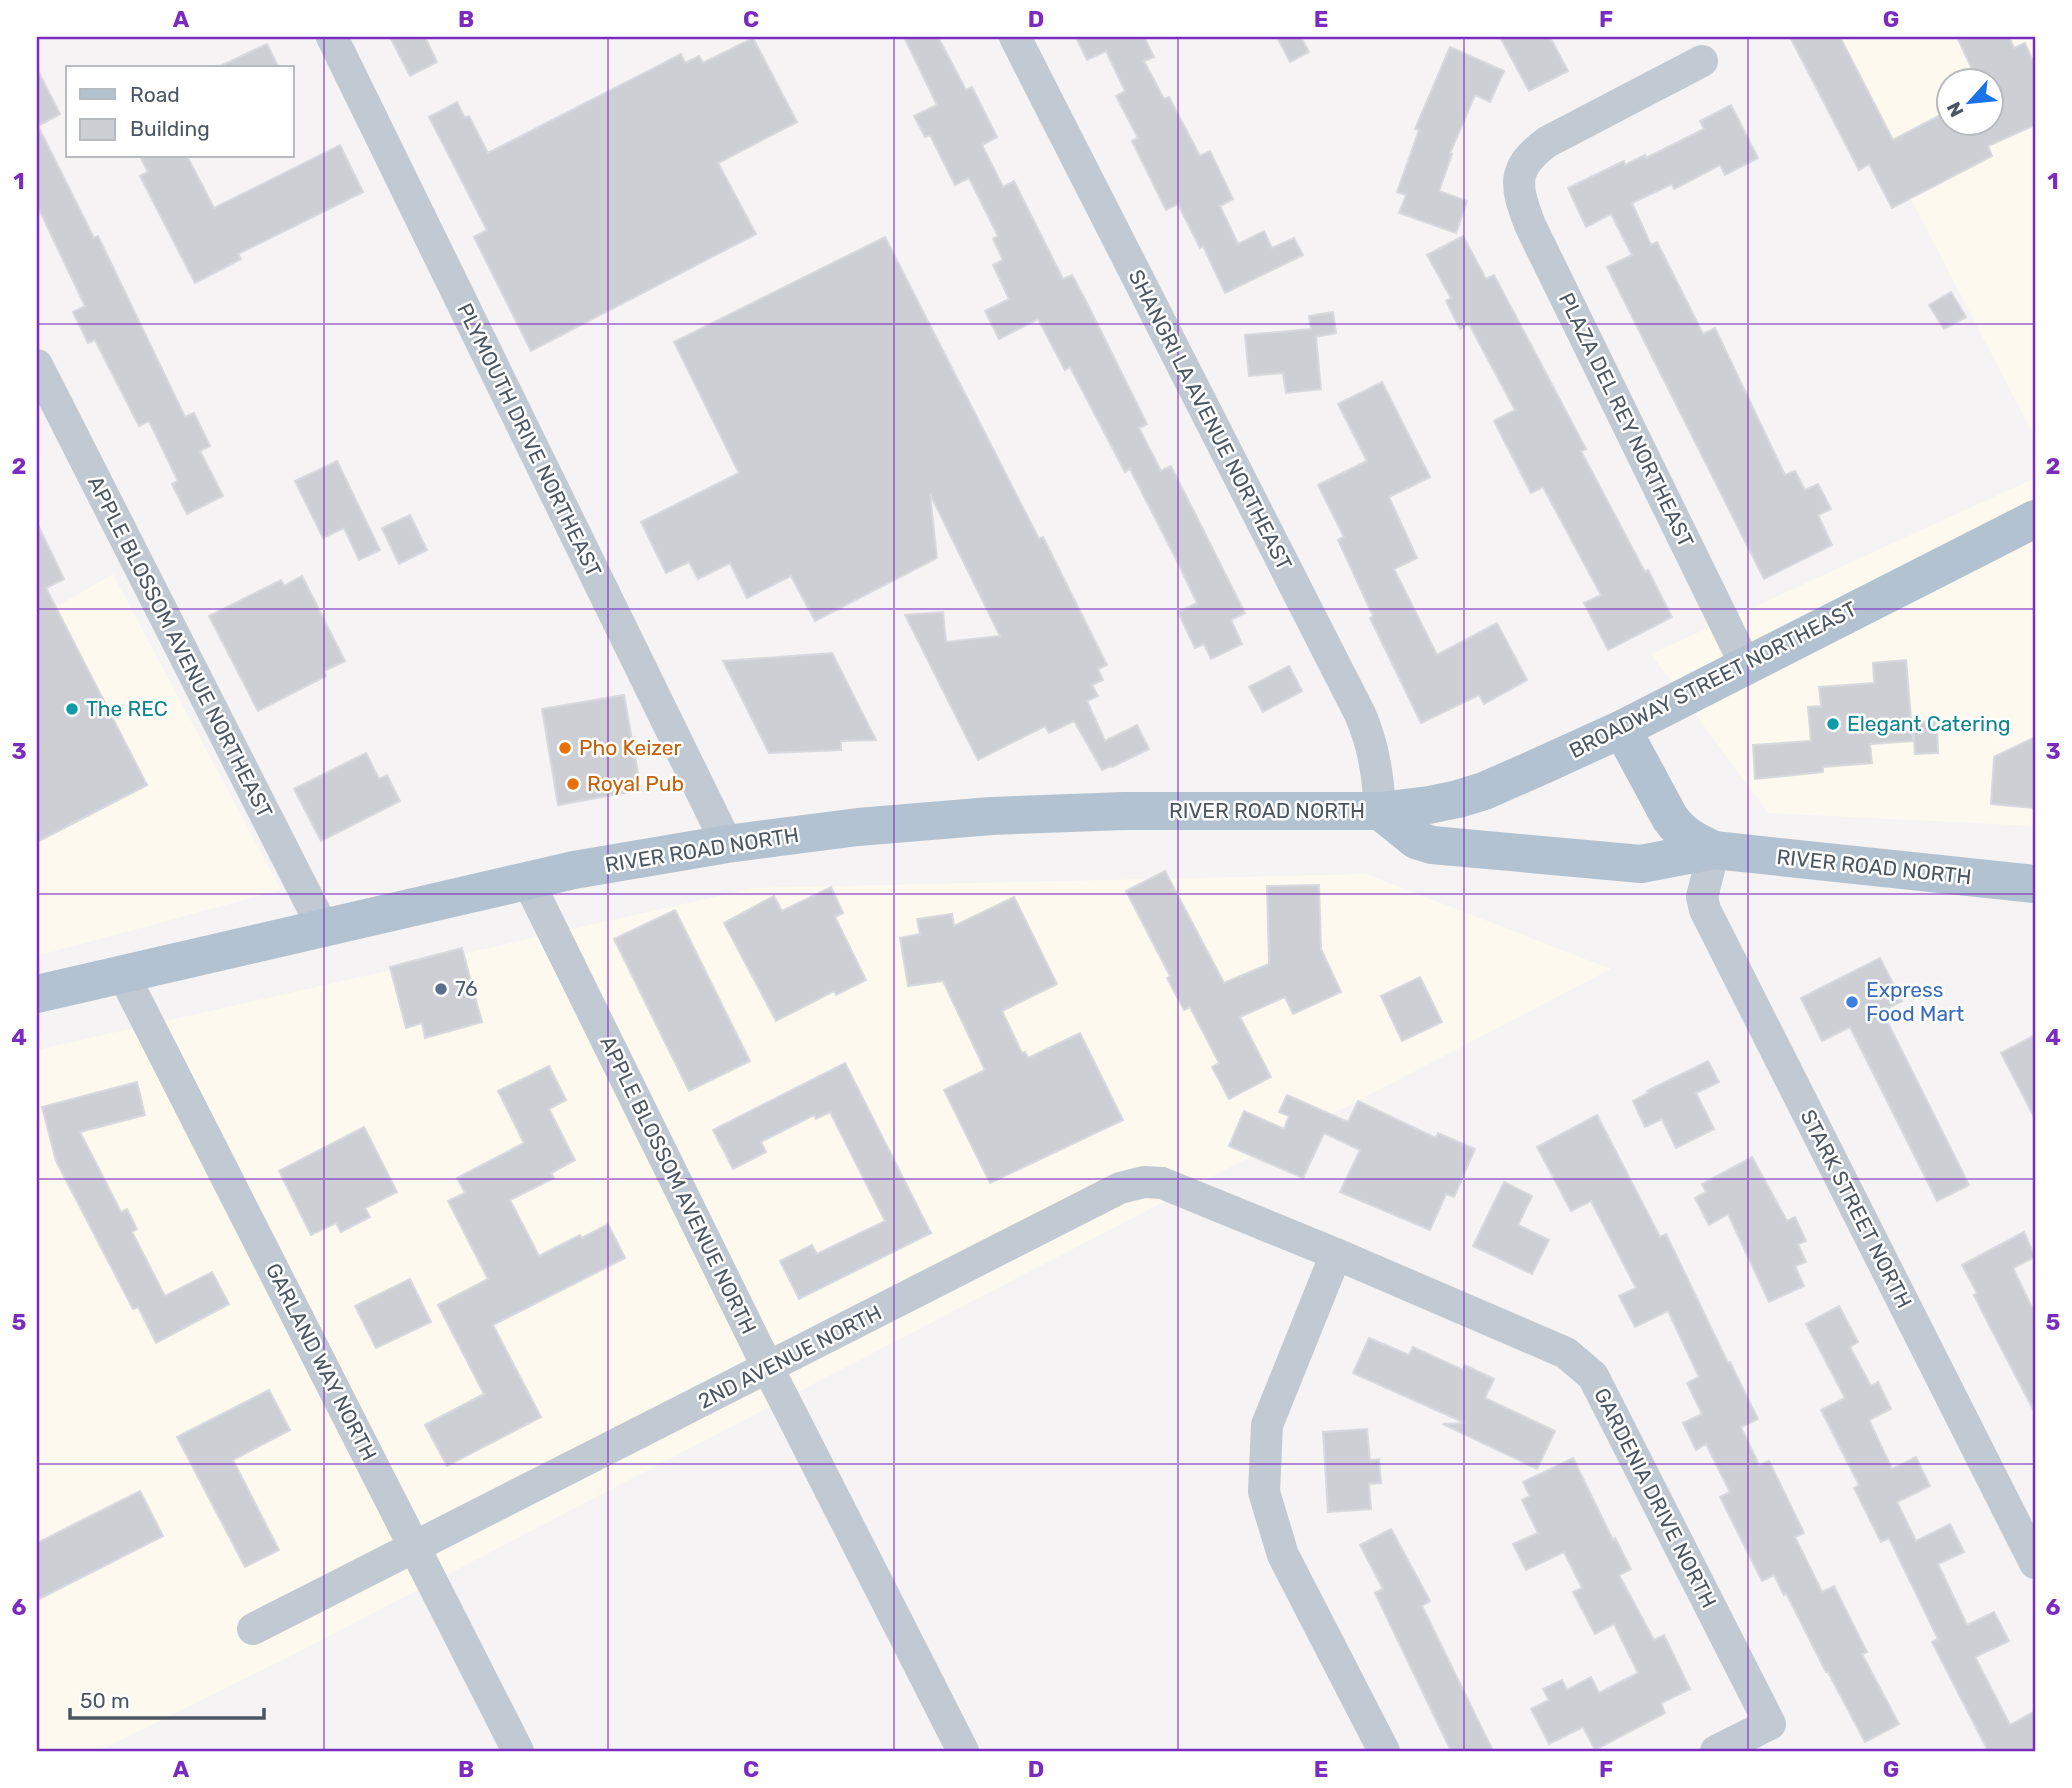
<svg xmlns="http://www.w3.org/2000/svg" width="2072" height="1788" font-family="Rubik,sans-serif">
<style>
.commercial{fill:#fdf9ef;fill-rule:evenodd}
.building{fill:#cdcfd5;stroke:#d7d9de;stroke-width:2}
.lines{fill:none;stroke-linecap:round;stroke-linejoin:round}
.minor{stroke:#c1cad2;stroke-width:32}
.major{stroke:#b3c2d1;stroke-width:38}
.grid{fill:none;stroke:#7b2cbf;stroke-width:2;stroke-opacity:0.55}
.culture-dot{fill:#0f9aa8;stroke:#fff;stroke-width:2.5}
.food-dot{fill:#e8710a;stroke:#fff;stroke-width:2.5}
.service-dot{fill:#5c6f8a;stroke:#fff;stroke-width:2.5}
.shop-dot{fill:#3f7fe0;stroke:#fff;stroke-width:2.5}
.labels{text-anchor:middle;stroke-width:5;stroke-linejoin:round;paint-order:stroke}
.street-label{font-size:21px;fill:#4a5661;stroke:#fff}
.culture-label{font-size:21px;fill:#0d838f;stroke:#fff;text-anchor:start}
.food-label{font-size:21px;fill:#c56008;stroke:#fff;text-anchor:start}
.service-label{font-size:21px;fill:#4e5e75;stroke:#fff;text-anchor:start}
.shop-label{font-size:21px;fill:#366cbe;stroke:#fff;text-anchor:start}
.neatline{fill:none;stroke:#7b2cbf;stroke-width:2.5}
.grid-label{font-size:23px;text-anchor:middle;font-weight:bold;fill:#7b2cbf}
</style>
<rect width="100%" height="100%" fill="#f5f3f3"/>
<g class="commercial">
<path d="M 1827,37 L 2035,37 L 2035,438 ZM 1950,80 L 1992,80 L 1992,122 L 1950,122 Z"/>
<polygon points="2035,478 2035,826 1768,813 1651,654"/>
<polygon points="113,574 281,890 37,956 37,618"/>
<polygon points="1366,874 1611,969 285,1659 99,1751 37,1751 37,1050 754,888"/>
</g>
<g class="building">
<polygon points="390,37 425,37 437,62 410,76"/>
<polygon points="904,37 938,37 966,90 972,87 997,137 982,145 1003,187 1014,181 1063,279 1072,275 1088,305 1147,424 1139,428 1161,471 1171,466 1245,613 1231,620 1242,644 1211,659 1204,644 1195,648 1178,612 1197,603 1177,561 1130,469 1125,472 1070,367 1065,370 1038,319 999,339 985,311 1009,299 993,265 1003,260 993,239 998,236 969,178 955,185 930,135 925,137 914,116 937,105"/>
<polygon points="1076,37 1144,37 1154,57 1144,61 1164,99 1169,97 1200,156 1210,151 1233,199 1220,206 1238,244 1264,231 1272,248 1294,238 1303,255 1225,293 1203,246 1200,248 1178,204 1166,210 1132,141 1138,138 1116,96 1125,91 1106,51 1087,60"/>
<polygon points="1277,37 1301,37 1309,52 1290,62"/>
<polygon points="1500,37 1550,37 1568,71 1529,91"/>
<polygon points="1790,37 1840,37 1893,140 1950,110 1950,122 1992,122 1992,80 1977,80 1957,37 2009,37 2014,48 2025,43 2035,66 2035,125 1988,146 1992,156 1892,208 1869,164 1859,170"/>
<polygon points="753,38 797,122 718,163 756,234 531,351 474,237 487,230 429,117 457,102 465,118 469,116 488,153 681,54 685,63 699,56 703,63"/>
<polygon points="267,44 279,68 216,68"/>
<polygon points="1450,47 1504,71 1490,102 1475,95 1450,153 1452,154 1439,191 1467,201 1456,233 1399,213 1406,195 1397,192 1419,130 1415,129"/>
<polygon points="37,69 60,114 38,126 94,238 98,236 185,417 194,413 210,446 200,451 223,496 187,514 172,484 178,481 149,421 139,426 95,340 88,343 73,312 85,306 37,205"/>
<polygon points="1731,105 1758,158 1725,175 1720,165 1674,189 1672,184 1632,203 1651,245 1657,242 1703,334 1715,328 1785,475 1795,471 1805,490 1818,484 1831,509 1818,515 1832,545 1764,579 1607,267 1632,255 1611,214 1586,227 1568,188 1624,161 1625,165 1645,155 1646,158 1704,129 1700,121"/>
<polygon points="340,145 363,192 238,254 241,259 195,283 140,176 148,172 140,156 187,156 214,208"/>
<polygon points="1463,236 1486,279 1494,275 1586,449 1581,451 1645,572 1648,570 1672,617 1608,650 1584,603 1601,595 1543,487 1531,493 1494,421 1515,410 1469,324 1460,329 1446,301 1451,298 1427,255"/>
<polygon points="885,237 1039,539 1043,537 1107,665 1098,669 1103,680 1092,685 1098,696 1087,701 1105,741 1137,725 1149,749 1112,767 1111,766 1102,770 1074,721 1049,733 1045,726 978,760 905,615 943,612 946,642 1000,636 930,494 937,558 815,621 791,576 747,598 730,563 698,579 689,562 666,573 641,522 739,473 674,342"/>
<polygon points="1951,292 1966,317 1944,329 1929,305"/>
<polygon points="1333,312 1336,333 1316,337 1321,389 1286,393 1283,373 1249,376 1245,335 1311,329 1309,316"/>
<polygon points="1382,382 1430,477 1389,497 1417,558 1394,569 1437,655 1497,623 1527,680 1484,704 1479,695 1421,723 1370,618 1373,616 1338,540 1344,537 1318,485 1367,461 1338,404"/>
<polygon points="337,461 380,550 359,560 344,528 323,538 295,481"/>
<polygon points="410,515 427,550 399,564 382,528"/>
<polygon points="37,523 64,579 46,588 147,785 37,842"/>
<polygon points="302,576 345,661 324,671 326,676 258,711 209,616 281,580 284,586"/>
<polygon points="832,653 876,740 841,741 841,750 769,753 723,661"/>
<polygon points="1906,660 1913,741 1870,744 1872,763 1823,767 1823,772 1755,779 1753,745 1811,741 1808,707 1821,706 1819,687 1874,683 1873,663"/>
<polygon points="1289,666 1302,691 1263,712 1249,687"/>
<polygon points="624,695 641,790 558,805 542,709"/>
<polygon points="1937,721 1938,753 1915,754 1913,722"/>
<polygon points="2035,737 2035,808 1991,804 1994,757"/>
<polygon points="366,753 379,779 387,775 400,801 321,841 294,789"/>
<polygon points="1165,871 1224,983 1269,964 1267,886 1319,885 1321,949 1341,992 1293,1014 1285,997 1240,1017 1271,1077 1229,1099 1212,1067 1219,1063 1190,1007 1184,1010 1167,978 1170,976 1126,891"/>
<polygon points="831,887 843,913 835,917 866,980 836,995 834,991 776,1021 724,923 774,896 782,911"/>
<polygon points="1014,897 1057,984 1002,1011 1022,1053 1025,1052 1028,1058 1080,1033 1123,1120 990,1183 944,1090 985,1070 943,981 908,986 900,938 920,934 917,919 952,914 954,926"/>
<polygon points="675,910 750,1061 689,1091 614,939"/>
<polygon points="462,948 482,1022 425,1038 422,1023 406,1028 390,967"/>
<polygon points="1880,958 1902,1001 1882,1011 1969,1185 1937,1201 1850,1027 1822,1041 1801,998"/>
<polygon points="1420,977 1442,1022 1402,1041 1381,996"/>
<polygon points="2035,1035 2035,1119 2001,1053"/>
<polygon points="1708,1061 1719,1082 1696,1093 1714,1129 1676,1148 1662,1119 1645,1127 1633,1101 1648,1093 1647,1091"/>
<polygon points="845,1063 931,1233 799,1299 780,1261 812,1245 817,1254 885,1221 830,1112 816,1119 814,1115 761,1142 766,1152 733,1169 713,1130"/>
<polygon points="549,1066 566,1100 549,1109 575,1160 551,1173 554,1178 510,1200 539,1256 580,1235 582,1238 608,1224 625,1258 493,1325 541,1417 447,1466 425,1425 484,1394 438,1305 488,1279 448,1201 465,1193 457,1178 524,1143 498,1091"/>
<polygon points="137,1082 145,1115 80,1132 121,1212 127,1209 137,1229 132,1232 165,1296 212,1272 229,1304 156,1343 138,1307 133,1309 56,1161 42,1107"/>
<polygon points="1287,1095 1348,1122 1358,1101 1436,1138 1438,1133 1475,1149 1454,1197 1446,1194 1430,1230 1340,1192 1360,1150 1324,1133 1303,1178 1229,1146 1244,1111 1284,1129 1289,1116 1279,1112"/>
<polygon points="1597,1115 1660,1237 1666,1234 1728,1363 1730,1362 1758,1419 1741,1427 1759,1465 1769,1461 1804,1533 1795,1537 1822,1592 1834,1586 1867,1652 1862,1654 1899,1724 1865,1742 1828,1672 1826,1672 1786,1593 1784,1595 1774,1575 1762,1581 1720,1497 1730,1492 1706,1444 1696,1450 1683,1423 1702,1414 1687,1383 1699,1377 1668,1311 1635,1327 1619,1296 1636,1288 1591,1201 1571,1211 1537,1147"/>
<polygon points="364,1127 397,1192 365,1208 370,1217 341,1232 336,1223 311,1235 279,1171"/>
<polygon points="1752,1157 1787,1221 1795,1217 1806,1241 1798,1244 1806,1262 1795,1266 1804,1286 1769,1302 1728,1214 1709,1225 1695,1198 1706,1192 1702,1184"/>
<polygon points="1504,1182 1532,1196 1518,1225 1549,1240 1532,1274 1473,1246"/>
<polygon points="2024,1232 2035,1257 2013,1268 2035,1314 2035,1413 1987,1321 1974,1295 1977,1293 1962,1265"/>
<polygon points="410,1279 431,1322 376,1348 355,1306"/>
<polygon points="1839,1306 1858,1342 1850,1347 1871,1386 1878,1382 1891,1409 1869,1420 1892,1469 1916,1457 1930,1486 1897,1502 1916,1541 1950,1524 1964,1552 1938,1564 1967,1625 1994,1612 2009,1641 1975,1657 2010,1725 2035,1711 2035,1751 1988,1751 1932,1642 1938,1639 1889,1538 1881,1542 1854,1488 1859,1485 1821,1410 1845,1398 1806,1324"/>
<polygon points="1369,1338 1409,1355 1413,1347 1463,1370 1465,1365 1494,1379 1485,1398 1555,1431 1537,1469 1443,1424 1465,1423 1353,1373"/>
<polygon points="269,1390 290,1430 233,1460 279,1550 245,1567 177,1437"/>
<polygon points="1367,1429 1370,1460 1379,1459 1381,1483 1369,1484 1371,1509 1328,1512 1323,1432"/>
<polygon points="1573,1458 1613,1540 1615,1538 1631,1569 1619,1575 1654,1640 1664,1635 1690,1689 1661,1703 1665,1713 1595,1750 1583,1727 1549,1744 1531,1709 1549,1700 1543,1689 1562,1680 1567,1690 1591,1677 1599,1693 1638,1673 1614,1624 1595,1634 1573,1592 1582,1588 1564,1552 1526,1570 1513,1544 1538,1533 1522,1500 1530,1496 1523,1482"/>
<polygon points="140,1491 163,1536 37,1600 37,1543"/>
<polygon points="1391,1529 1430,1601 1422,1606 1493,1751 1451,1751 1375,1593 1383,1589 1360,1545"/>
</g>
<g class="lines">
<g class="minor">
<polyline points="332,37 727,844"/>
<path d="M 1015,37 L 1360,714 C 1374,746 1378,776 1380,811"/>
<path d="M 1702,61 L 1547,142 C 1511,169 1515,185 1530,225 L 1745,664"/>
<polyline points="37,365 323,928"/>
<polyline points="1714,850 1702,897 1705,910 2035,1563"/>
<polyline points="528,881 768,1368 963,1751"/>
<polyline points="123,974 518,1751"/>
<polyline points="1336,1254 1267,1425 1264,1492 1283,1555 1384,1751"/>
<polyline points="253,1629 1120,1188 1144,1182 1162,1183 1336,1254 1566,1353 1593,1376 1770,1724 1716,1751"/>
</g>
<g class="major">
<path d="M 1622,729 L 1670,818 C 1682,835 1695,841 1714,850"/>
<polyline points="1380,811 1416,840 1432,845 1641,864 1714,850 2035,884"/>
<polyline points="37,994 574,870 727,844 858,827 991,816 1124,811 1380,811 1429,805 1458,799 1484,791 1543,765 1622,729 2035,519"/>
</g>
</g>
<path class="grid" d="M 324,37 L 324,1751M 608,37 L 608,1751M 894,37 L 894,1751M 1178,37 L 1178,1751M 1464,37 L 1464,1751M 1748,37 L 1748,1751M 37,324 L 2035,324M 37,609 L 2035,609M 37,894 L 2035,894M 37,1179 L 2035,1179M 37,1464 L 2035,1464"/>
<g class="culture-dot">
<circle cx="72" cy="709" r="7"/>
<circle cx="1833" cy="724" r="7"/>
</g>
<g class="food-dot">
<circle cx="565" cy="748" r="7"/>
<circle cx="573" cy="784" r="7"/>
</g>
<circle class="service-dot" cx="441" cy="989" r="7"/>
<circle class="shop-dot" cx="1852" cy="1002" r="7"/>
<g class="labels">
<g class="street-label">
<text transform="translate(1210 420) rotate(63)" y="7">SHANGRI LA AVENUE NORTHEAST</text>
<text transform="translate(1626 420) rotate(64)" y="7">PLAZA DEL REY NORTHEAST</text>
<text transform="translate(529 440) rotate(64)" y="7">PLYMOUTH DRIVE NORTHEAST</text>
<text transform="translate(180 647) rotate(63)" y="7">APPLE BLOSSOM AVENUE NORTHEAST</text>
<text transform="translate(1713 680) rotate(-27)" y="7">BROADWAY STREET NORTHEAST</text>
<text x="1267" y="818">RIVER ROAD NORTH</text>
<text transform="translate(702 850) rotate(-9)" y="7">RIVER ROAD NORTH</text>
<text transform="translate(1874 867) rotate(6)" y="7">RIVER ROAD NORTH</text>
<text transform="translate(678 1185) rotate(64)" y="7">APPLE BLOSSOM AVENUE NORTH</text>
<text transform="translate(1856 1209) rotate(63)" y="7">STARK STREET NORTH</text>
<text transform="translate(790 1357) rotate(-27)" y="7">2ND AVENUE NORTH</text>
<text transform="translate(321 1362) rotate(63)" y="7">GARLAND WAY NORTH</text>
<text transform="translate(1655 1498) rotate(63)" y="7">GARDENIA DRIVE NORTH</text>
</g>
<g class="culture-label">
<text x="86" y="716">The REC</text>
<text x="1847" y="731">Elegant Catering</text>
</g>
<g class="food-label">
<text x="579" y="755">Pho Keizer</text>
<text x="587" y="791">Royal Pub</text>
</g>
<g class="service-label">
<text x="455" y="996">76</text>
</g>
<g class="shop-label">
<text x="1866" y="997">Express<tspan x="1866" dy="24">Food Mart</tspan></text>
</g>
</g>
<rect width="2072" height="1788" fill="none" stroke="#ffffff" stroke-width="77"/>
<rect x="66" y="66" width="228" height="91" fill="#ffffff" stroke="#b7bbc0" stroke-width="2"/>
<rect x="80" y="89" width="35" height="10" fill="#b3c2d1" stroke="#b7bbc0" stroke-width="2"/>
<text x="130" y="102" font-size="21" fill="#4a5661">Road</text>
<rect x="80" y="119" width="35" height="21" fill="#cdcfd5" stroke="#b7bbc0" stroke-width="2"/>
<text x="130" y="136" font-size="21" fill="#4a5661">Building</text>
<g transform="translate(1970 102) rotate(243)"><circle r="33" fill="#ffffff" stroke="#b7bbc0" stroke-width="2"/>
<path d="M0-5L12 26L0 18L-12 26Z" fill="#1a73e8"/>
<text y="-10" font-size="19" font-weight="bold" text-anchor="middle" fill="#4a5661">N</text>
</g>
<path d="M70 1708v10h194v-10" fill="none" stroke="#4a5661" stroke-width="3.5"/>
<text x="80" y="1708" font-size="21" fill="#4a5661" stroke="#ffffff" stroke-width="5" paint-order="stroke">50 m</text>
<rect x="38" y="38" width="1996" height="1712" class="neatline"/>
<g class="grid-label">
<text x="181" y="27">A</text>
<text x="466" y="27">B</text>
<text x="751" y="27">C</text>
<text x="1036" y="27">D</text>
<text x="1321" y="27">E</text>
<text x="1606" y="27">F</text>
<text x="1891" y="27">G</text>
<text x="19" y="189">1</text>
<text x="2053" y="189">1</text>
<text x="19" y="474">2</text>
<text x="2053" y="474">2</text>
<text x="19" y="759">3</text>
<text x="2053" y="759">3</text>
<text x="19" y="1045">4</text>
<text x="2053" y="1045">4</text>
<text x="19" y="1330">5</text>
<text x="2053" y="1330">5</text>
<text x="19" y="1615">6</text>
<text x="2053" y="1615">6</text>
<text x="181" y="1777">A</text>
<text x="466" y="1777">B</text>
<text x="751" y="1777">C</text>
<text x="1036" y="1777">D</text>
<text x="1321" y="1777">E</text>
<text x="1606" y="1777">F</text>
<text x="1891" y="1777">G</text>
</g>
</svg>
